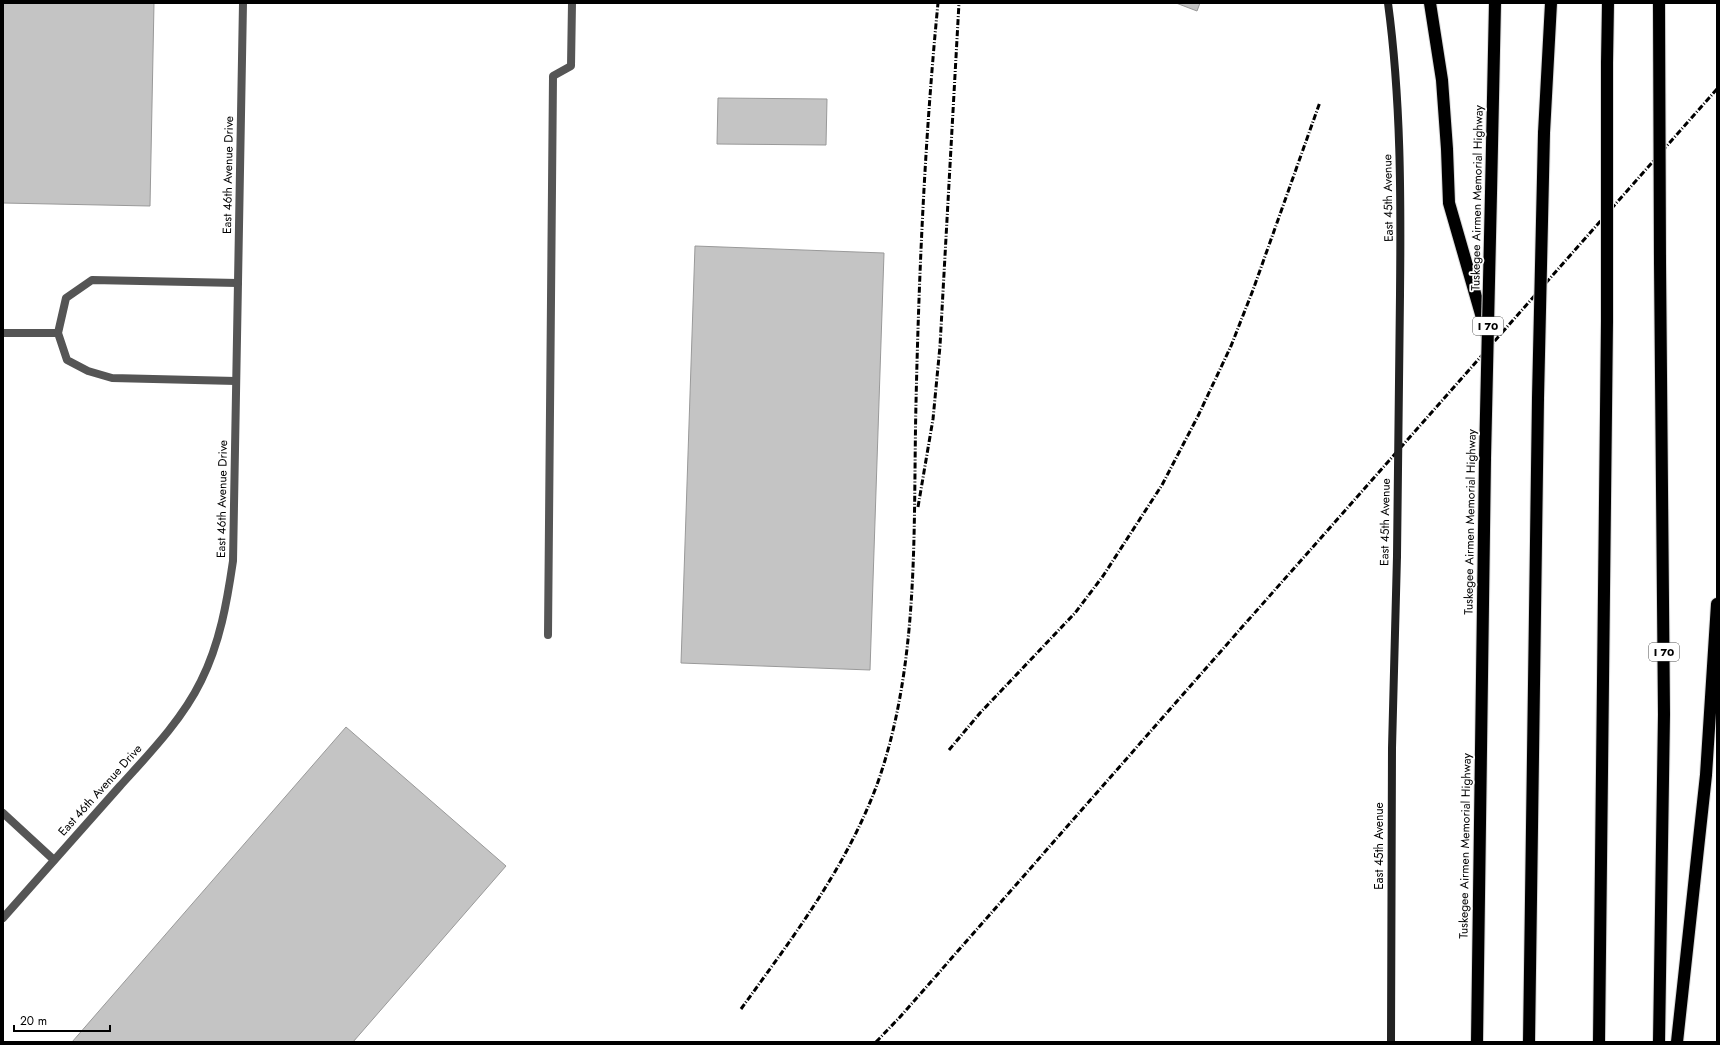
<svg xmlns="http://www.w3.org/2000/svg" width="1720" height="1045" font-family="Jost,sans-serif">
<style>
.building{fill:#c4c4c4;stroke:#999}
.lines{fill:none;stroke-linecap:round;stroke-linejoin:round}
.highway-casing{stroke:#dbdbdb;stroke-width:14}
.lane{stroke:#555;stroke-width:8}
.street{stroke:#555;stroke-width:8}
.secondary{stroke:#222;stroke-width:8}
.highway{stroke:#000;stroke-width:12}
.rail{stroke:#000;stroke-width:3;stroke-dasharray:6 2 1 2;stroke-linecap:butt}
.highway-bridge-casing{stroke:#dbdbdb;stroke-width:14;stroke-linecap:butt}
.secondary-bridge{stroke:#222;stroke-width:8}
.highway-bridge{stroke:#000;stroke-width:12}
.labels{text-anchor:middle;stroke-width:3.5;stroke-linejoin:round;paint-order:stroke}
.shield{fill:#fff;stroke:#4c4c4c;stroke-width:1}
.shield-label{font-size:11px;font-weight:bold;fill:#000}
.street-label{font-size:12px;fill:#000;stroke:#fff}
</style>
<rect width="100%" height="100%" fill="#fff"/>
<g class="building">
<polygon points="3,3 154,3 150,206 3,203"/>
<polygon points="1176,3 1200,3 1197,11"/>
<polygon points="718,98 827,99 826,145 717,144"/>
<polygon points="695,246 884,253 870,670 681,663"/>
<polygon points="346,727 506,866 353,1042 72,1042"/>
</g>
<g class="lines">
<g class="highway-casing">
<g id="highway">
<polyline points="1430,3 1442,80 1447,149 1449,203 1487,335"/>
<polyline points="1607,63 1608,3"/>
<polyline points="1544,133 1551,3"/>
<polyline points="1491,193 1495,3"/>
<polyline points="1477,1042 1485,458"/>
<polyline points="1529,1042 1538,398"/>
<polyline points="1599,1042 1607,321"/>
<polyline points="1659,1042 1664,714 1660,262"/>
<polyline points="1677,1042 1706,775 1717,604"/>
</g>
</g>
<g class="lane">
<polyline points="3,333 58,333"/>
<polyline points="236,381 112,378 88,371 67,360 58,333 66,298 92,280 238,283"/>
<polyline points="548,635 553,76 571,66 572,3"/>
<polyline points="3,813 54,860"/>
</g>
<path class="street" d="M 3,918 C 42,874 81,830 120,786 C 149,754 182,720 201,681 C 220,643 227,602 233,561 L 243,3"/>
<g class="secondary">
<path d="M 1388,3 C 1401,100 1401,197 1400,295"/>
<polyline points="1391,1042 1392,748 1397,556"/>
</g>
<use href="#highway" class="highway"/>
<g class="rail">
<polyline points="918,507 933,419 940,346 959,3"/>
<polyline points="949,750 980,713 1075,613 1103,576 1162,485 1198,416 1231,346 1253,290 1320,102"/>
<path d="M 741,1009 C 793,937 849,864 879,779 C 920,659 913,528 916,403 C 919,270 925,136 938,3"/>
<polyline points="876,1042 900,1017 1236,634 1717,89"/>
</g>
<g class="highway-bridge-casing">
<g id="highway-bridge">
<polyline points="1659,4 1660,262"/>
<polyline points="1607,321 1607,63"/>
<polyline points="1538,398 1544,133"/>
<polyline points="1485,458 1491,193"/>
</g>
</g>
<polyline class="secondary-bridge" points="1397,556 1400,295"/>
<use href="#highway-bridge" class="highway-bridge"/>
</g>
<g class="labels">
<g class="shield">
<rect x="1473" y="317" width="30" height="18" rx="3"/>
<rect x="1649" y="643" width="30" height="18" rx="3"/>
</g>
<g class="shield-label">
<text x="1488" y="330">I 70</text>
<text x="1664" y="656">I 70</text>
</g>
<g class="street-label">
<text transform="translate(228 175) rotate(-89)" y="4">East 46th Avenue Drive</text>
<text transform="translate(1388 198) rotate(-91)" y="4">East 45th Avenue</text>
<text transform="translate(1477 198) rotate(-89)" y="4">Tuskegee Airmen Memorial Highway</text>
<text transform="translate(222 499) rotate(-89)" y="4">East 46th Avenue Drive</text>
<text transform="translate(1385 522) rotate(-89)" y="4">East 45th Avenue</text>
<text transform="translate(1470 522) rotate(-89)" y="4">Tuskegee Airmen Memorial Highway</text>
<text transform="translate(100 790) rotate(-48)" y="4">East 46th Avenue Drive</text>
<text transform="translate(1379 846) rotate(-90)" y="4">East 45th Avenue</text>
<text transform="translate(1465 846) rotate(-89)" y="4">Tuskegee Airmen Memorial Highway</text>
</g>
</g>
<rect width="1720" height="1045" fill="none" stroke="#000000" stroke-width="8"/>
<path d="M14 1025v6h96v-6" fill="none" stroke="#000000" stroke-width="2"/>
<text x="20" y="1025" font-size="12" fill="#000000" stroke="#ffffff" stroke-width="3" paint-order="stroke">20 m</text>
</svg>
